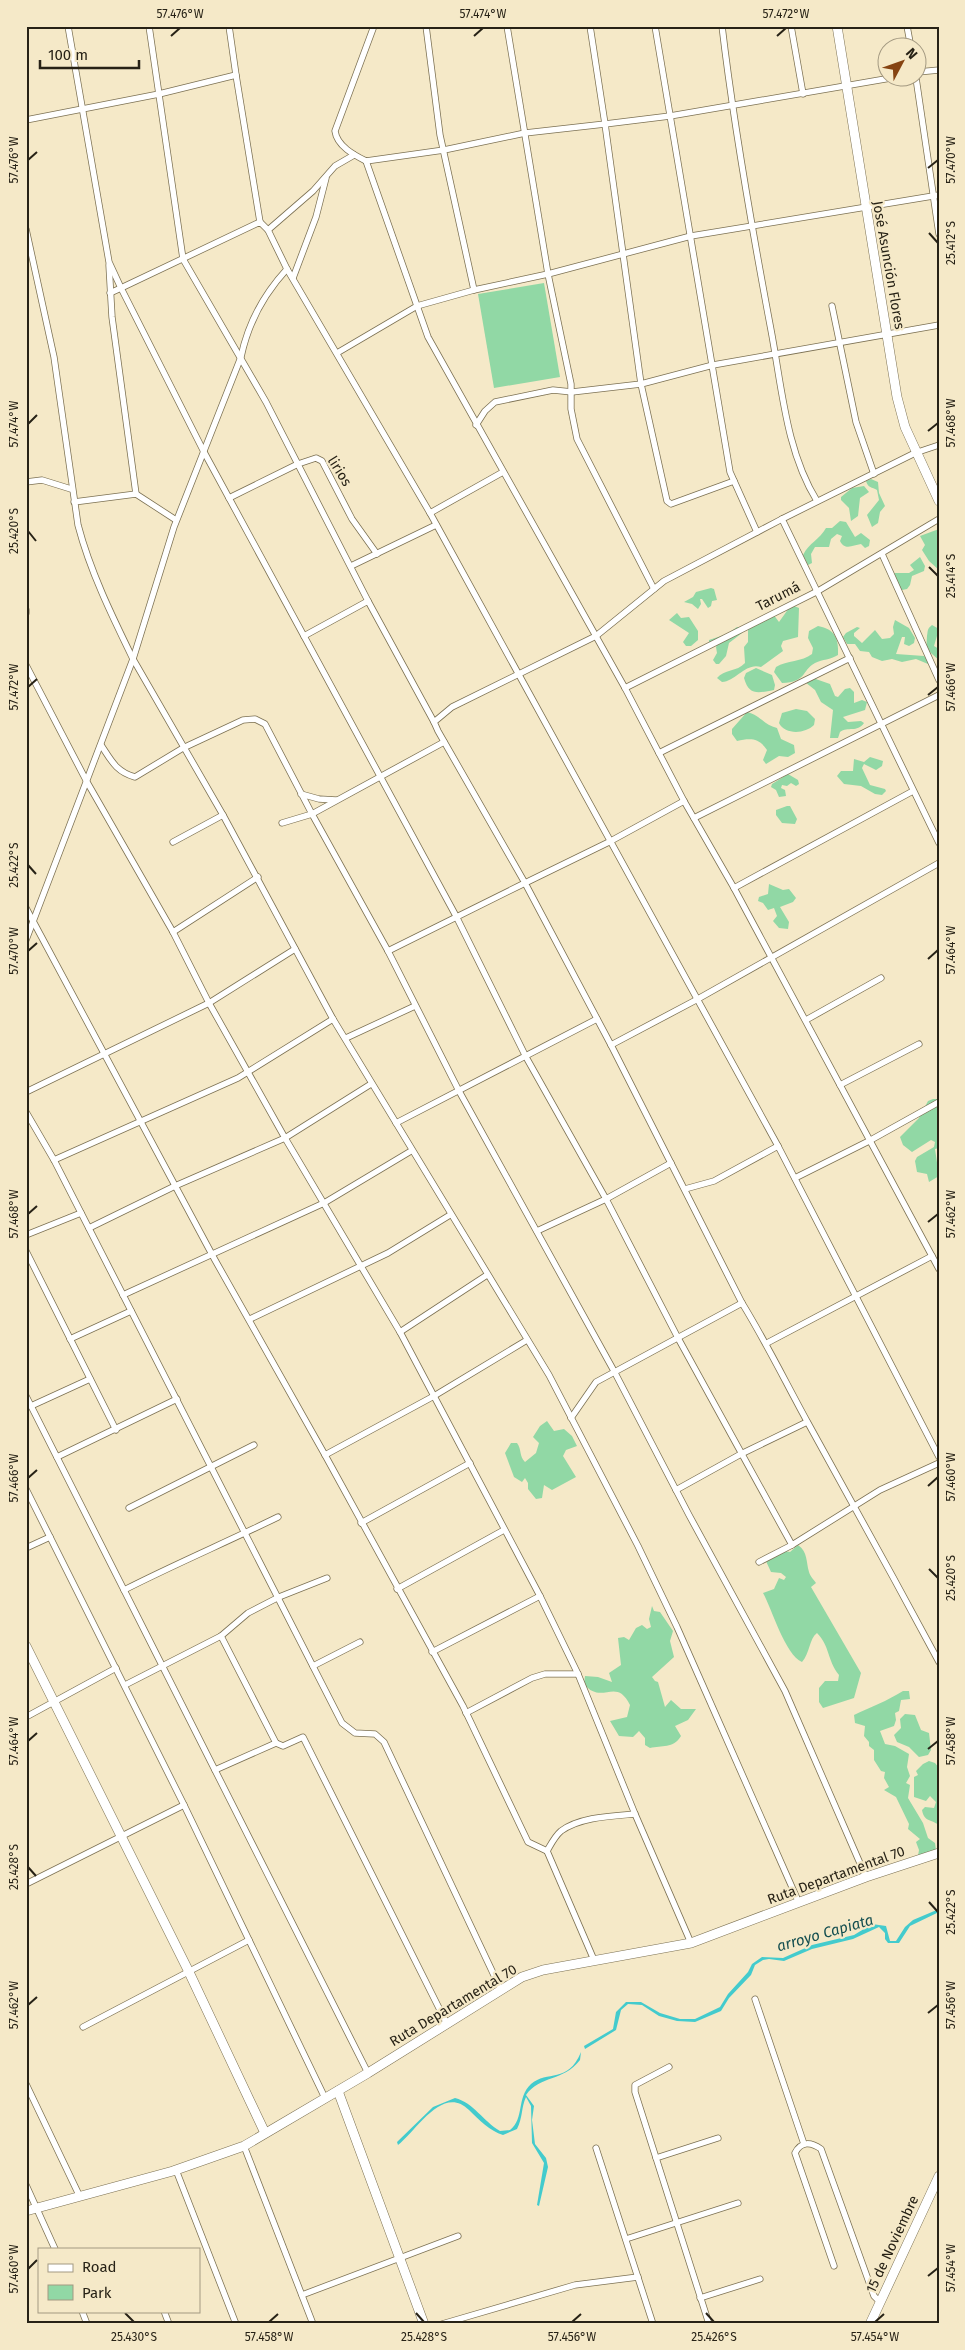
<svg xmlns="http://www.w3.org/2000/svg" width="965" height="2350" font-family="'Fira Sans',sans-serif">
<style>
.green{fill:#91d8a5}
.water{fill:#43cbcd}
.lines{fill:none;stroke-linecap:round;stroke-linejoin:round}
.street-casing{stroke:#7c7153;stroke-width:7}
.secondary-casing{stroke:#7c7153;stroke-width:10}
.street{stroke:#fff;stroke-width:5.5}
.secondary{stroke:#fff;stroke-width:9}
.ticks{fill:none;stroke:#272216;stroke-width:2}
.labels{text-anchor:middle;stroke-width:4.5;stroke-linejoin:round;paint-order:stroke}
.street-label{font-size:14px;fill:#272216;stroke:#f5e9c8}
.water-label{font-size:15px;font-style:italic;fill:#154f50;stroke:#f5e9c8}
.neatline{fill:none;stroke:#272216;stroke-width:2}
.ticks-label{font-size:12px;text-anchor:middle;fill:#272216}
</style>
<rect width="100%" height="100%" fill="#f5e9c8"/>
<g class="green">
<polygon points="544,283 560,377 494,388 478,294"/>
<path d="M 871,479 L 878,482 L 879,493 L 885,506 L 880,512 L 878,523 L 872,527 L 867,515 L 879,500 L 877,490 C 872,487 868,488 866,481 Z"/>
<polygon points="864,486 869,492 860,498 858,516 851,521 849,508 841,500 841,497 852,488"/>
<path d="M 840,521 L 846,522 L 855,537 L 861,533 L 870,540 L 869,546 L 865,548 L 861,544 C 853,545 845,551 840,541 L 842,536 L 837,534 L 831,539 L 829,547 L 815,547 L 811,554 L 812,563 L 808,565 L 803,555 C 809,543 820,539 826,528 L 832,528 Z"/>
<polygon points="939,529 937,540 939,570 929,561 922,550 925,545 920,536"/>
<polygon points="920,557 925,566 924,571 912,576 910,585 907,589 902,590 892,576 895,573 909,573 914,570 910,565"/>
<polygon points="711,588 714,589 717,600 712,601 711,606 708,608 702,599 700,599 701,604 698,609 692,604 684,602 693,597 696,592"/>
<path d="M 794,606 L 799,608 L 798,637 L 783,641 L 781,646 L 783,651 L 761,667 C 746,662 736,681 722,682 L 717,678 C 724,669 737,672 745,663 L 744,647 L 748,642 L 748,626 L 773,614 L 779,622 L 789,608 Z"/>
<polygon points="677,613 681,618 689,617 698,631 698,640 691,646 686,646 683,642 689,633 669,620"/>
<polygon points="895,620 909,628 915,638 914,643 909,646 904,644 905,637 902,637 896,654 924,656 930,662 928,664 916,659 902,662 892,659 882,661 872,657 869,652 860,651 855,644 847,644 843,637 846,633 857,627 860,628 854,633 854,636 862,643 875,630 882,639 890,638 894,634 893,627"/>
<path d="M 932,625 L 939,629 L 934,646 L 939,649 L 939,660 C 926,648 926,652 927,636 C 928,630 927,629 932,625 Z"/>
<path d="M 818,626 C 835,629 839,639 838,655 C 830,660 823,659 815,663 C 801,671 807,682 782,683 L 774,672 L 776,667 C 787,660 802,662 812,654 L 813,648 L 808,638 L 809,631 Z"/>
<polygon points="737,627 743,628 742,633 729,643 726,656 719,664 716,664 713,660 717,653 716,647 719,642 709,643 709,640 727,634"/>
<path d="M 756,668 L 772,675 L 775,685 L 774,690 C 758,693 749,696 744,678 L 746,673 Z"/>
<path d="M 810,677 L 830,684 L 835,696 L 838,697 L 845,689 L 850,688 L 854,692 L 854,703 L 862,700 L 867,702 L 865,710 L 843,717 L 848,722 L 861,721 L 864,723 C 857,733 848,726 840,732 L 838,738 L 830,738 L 833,710 L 821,702 L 815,690 L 805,682 Z"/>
<path d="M 796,709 L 807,711 L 815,719 L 814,725 C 805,734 785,735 779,723 L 782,713 Z"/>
<path d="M 747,712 C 760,715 764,725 777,728 L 781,739 L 794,745 L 795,753 L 788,757 L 779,756 L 766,764 L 763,760 L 767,750 C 759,738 751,738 737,741 L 732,734 L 732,729 Z"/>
<polygon points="870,757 883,761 882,766 876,770 864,764 862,768 870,785 885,789 886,791 882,795 875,794 861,786 844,784 837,776 841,771 853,771 854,759 864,762"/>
<polygon points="788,774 798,780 799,784 796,786 791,783 787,786 782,785 781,788 785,790 786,796 779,797 776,790 771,787 772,784"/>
<polygon points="787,806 790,806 797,819 795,824 782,823 776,815 776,810"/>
<polygon points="769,884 783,890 789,889 796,898 793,902 780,907 789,922 788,929 779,928 773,921 777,916 774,908 768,910 763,903 758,901 759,897 768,894"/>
<polygon points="933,1099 939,1099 939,1148 935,1149 939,1176 929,1182 927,1174 917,1172 915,1161 917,1157 934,1147 935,1142 931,1140 912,1152 903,1145 900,1137 919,1118 928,1101"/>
<path d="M 547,1421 L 554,1431 L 564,1429 L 572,1436 L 577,1446 L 566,1450 L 563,1456 L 576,1477 L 552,1490 L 544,1485 L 542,1498 L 536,1499 L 528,1489 L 528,1483 L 525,1478 L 522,1482 L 514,1477 L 505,1453 L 511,1443 L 517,1443 C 522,1450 519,1456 525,1462 L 536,1453 L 539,1443 L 533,1437 L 540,1426 Z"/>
<path d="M 798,1545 C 808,1552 806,1562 809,1572 C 810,1576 814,1580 816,1583 L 811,1587 L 861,1673 L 854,1698 L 823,1708 L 819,1702 L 819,1688 L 825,1681 L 838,1681 L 839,1675 C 827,1660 830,1646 817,1633 C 809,1639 810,1653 802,1662 C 785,1655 772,1609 763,1593 L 774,1589 L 779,1578 L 784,1580 L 786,1577 L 781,1573 L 771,1572 L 765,1559 L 779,1550 L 790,1552 Z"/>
<path d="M 652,1606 L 654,1611 L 660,1612 L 673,1631 L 670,1641 L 674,1657 L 652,1677 L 655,1681 L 658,1682 L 665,1707 L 671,1700 L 681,1709 L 696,1709 L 688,1720 L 675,1726 L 681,1736 C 673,1749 662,1745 650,1748 L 645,1745 L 645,1738 L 639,1731 L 633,1737 L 619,1736 L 610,1721 L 627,1717 L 630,1705 C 616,1676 602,1706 584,1684 L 585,1676 L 598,1677 L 612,1682 L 609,1673 L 621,1665 L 618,1638 L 624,1637 L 629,1640 L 636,1628 L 642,1625 L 647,1629 L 651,1627 L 649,1619 Z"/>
<path d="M 903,1691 L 909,1691 L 910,1699 L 901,1700 L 899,1711 L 895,1713 L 896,1720 L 894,1726 L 880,1731 L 885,1744 L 895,1746 L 909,1754 L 907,1767 L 910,1776 L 906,1783 L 910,1785 L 908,1798 L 923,1823 L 928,1838 L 935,1843 L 937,1858 L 923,1863 L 918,1856 L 919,1850 L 916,1842 L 920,1839 L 908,1829 L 909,1824 L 896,1797 L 884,1790 L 889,1787 L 884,1778 L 885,1772 L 881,1771 L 874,1760 L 874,1750 L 869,1746 L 869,1742 L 864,1736 L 865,1726 L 855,1723 L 854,1715 C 871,1707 887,1701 903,1691 Z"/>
<polygon points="905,1714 915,1715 921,1730 929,1733 931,1750 928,1755 919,1757 909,1747 897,1742 894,1735 901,1728 900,1719"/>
<path d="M 929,1761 L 935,1763 L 939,1768 L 939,1825 C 931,1819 924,1822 922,1810 L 925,1807 L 934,1808 L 936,1802 L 930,1796 L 926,1801 L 914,1797 L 914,1777 L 918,1775 L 916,1771 L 923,1764 Z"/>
</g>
<g class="water">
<polygon points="939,1909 939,1912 910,1926 899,1943 888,1943 885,1939 885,1933 879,1927 853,1939 812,1949 784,1961 769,1959 763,1960 755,1965 751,1975 729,1998 721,2011 695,2022 677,2021 659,2016 642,2005 628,2004 621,2010 616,2030 585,2049 584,2046 613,2029 616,2012 626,2002 641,2002 660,2013 680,2019 695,2019 720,2007 728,1994 748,1972 752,1964 762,1957 783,1958 812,1945 854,1935 872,1924 886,1926 890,1941 896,1941 905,1927 913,1920"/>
<path d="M 581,2052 L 580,2060 C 563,2082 540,2075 526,2095 L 534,2106 L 532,2120 L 535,2144 L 546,2158 L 548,2167 L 539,2206 L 537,2205 L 544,2163 L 532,2143 L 531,2106 L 526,2097 C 521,2108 523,2117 517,2129 L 503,2135 C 490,2131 479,2120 469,2110 C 443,2084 417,2130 398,2145 L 397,2142 L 433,2107 L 455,2098 C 474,2103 483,2121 500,2131 L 510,2130 C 525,2118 516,2098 531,2084 C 547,2070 568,2084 581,2052 Z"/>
</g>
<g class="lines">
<g class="street-casing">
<g id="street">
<polyline points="68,26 109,262 121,288 110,293"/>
<polyline points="149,26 183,259 266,402 368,601"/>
<polyline points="229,26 236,75"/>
<path d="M 374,26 L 335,131 C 337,146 354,155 366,161 L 444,150 L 525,133 L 605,124 L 590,26"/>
<polyline points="426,26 440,135 474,290"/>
<polyline points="507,26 548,274 571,384 571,409 577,439 654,589"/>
<polyline points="655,26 730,472 757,532"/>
<path d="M 722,26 C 734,128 752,229 771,330 C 782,388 786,451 817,501"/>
<polyline points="791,26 803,94"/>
<polyline points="907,26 911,48"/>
<polyline points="918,72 939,70"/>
<polyline points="916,78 939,234"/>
<polyline points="26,120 159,94 236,75 260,222"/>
<polyline points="366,161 428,337 625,688 684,801 734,888 939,1269"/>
<path d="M 26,229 L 54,357 L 78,525 C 90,571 112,616 133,659 L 223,815 L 333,1019 L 549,1375 L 638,1546 L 677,1627 L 799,1903"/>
<polyline points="268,230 313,191 335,166 354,155"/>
<polyline points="109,265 112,317 136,494"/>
<polyline points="293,278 316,217 326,178"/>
<polyline points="832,306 856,422 874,474"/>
<polyline points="337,353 417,306 474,290 548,274 691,236 939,195"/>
<polyline points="476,425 485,411 495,402 553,390 572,392 641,384 605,124 670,116 891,78"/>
<polyline points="939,445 915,453 782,519 939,843"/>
<polyline points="734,481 671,504 667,501 641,384 713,365 939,325"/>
<polyline points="26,482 42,480 71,489"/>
<polyline points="229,498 298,464 316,458 322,461 352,519 377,554"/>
<polyline points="74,502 136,494 176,520"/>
<polyline points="430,513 503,472"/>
<polyline points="882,554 939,680"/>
<polyline points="351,566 436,525"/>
<polyline points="26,610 26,613"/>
<polyline points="304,636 368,601 434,722"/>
<polyline points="26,665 87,782 173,932 209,1003 285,1138 400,1332 540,1596 578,1674 635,1814 691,1943"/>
<polyline points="625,688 818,591 939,519"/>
<path d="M 101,745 C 111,760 116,772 135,777 L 183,748 L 243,720 L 255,719 L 265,724 L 312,814 L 388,951 L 459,1091 L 614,1371 L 689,1515 L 785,1691 L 866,1877"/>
<polyline points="659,753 850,658"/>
<polyline points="301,794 319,799 336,800"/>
<path d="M 684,801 L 609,842 L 525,883 L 611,1045 L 742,1303 C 766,1342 786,1383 808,1423 C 852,1502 896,1582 939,1662"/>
<polyline points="694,818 939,695"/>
<polyline points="282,823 312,814 444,742"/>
<polyline points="173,842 223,815"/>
<polyline points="734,888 913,791"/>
<polyline points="26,908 215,1260 325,1455 434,1396 527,1340"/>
<polyline points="173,932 258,877"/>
<path d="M 26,940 L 133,659 L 174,527 L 241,357 C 248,323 264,294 287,269"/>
<polyline points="388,951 525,883 438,731 434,722 452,707 596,636 664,581 782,519"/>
<polyline points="806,1020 881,978"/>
<polyline points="346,1038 415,1006"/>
<polyline points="611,1045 696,1000 939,863"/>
<polyline points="840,1085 919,1044"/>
<polyline points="26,1092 209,1003 295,949"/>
<polyline points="26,1112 54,1160 342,1723 355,1733 375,1734 384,1742 501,1990"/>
<polyline points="396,1123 597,1019"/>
<polyline points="54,1160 238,1078 333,1019"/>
<polyline points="795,1178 869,1141 939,1102"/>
<polyline points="685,1189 714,1181 778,1146"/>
<polyline points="89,1228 175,1186 285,1138 371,1084"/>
<polyline points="537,1231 606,1199 671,1163"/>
<polyline points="26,1235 81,1213"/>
<polyline points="26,1251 116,1430"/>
<polyline points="123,1295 324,1203 411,1151"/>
<polyline points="250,1319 388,1253 450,1215"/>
<polyline points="400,1332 487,1275"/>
<polyline points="70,1339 131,1311"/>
<polyline points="767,1343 932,1256"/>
<polyline points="26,1396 368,2073"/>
<polyline points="31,1406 90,1379"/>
<polyline points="571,1418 596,1382 742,1303"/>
<polyline points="325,1455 463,1706 528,1842 547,1851"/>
<polyline points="57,1457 177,1399"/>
<polyline points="939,1457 778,1146 430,513 287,269 268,230 260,222 121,288 204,452 456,916 526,1057 606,1199 678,1338 792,1545 880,1490 939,1463"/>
<polyline points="26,1489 184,1805 325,2098"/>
<polyline points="676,1490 741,1454 807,1422"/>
<polyline points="129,1508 254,1445"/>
<polyline points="361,1523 470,1463"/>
<polyline points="26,1548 50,1537"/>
<polyline points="759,1562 792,1545"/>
<polyline points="397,1589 504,1530"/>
<path d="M 124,1590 C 175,1564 227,1542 278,1517"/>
<polyline points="221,1636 248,1613 279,1597 327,1578"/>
<polyline points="432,1652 540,1596"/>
<polyline points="313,1666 360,1642"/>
<polyline points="125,1685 221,1636 276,1743 283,1746 303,1737 447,2024"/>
<polyline points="466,1713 532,1678 545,1674 578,1674"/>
<polyline points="26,1717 116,1668"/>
<polyline points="215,1770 276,1743"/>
<polyline points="26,1884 184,1805"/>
<path d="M 594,1960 L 547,1851 C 551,1844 555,1836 561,1831 C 580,1817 612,1816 635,1814"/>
<polyline points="755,1999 804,2144"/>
<polyline points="83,2027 249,1940"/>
<polyline points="669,2067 635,2085 635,2092 709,2324"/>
<polyline points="26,2084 80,2197"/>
<polyline points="244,2146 313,2324"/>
<polyline points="596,2148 653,2324"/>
<polyline points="656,2158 718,2138"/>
<polyline points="176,2170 236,2324"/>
<polyline points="26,2185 55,2249"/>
<polyline points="626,2239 738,2203"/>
<path d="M 834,2266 L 795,2153 C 801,2141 811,2142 821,2149 L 874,2296 L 880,2302"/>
<polyline points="302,2295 458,2236"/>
<polyline points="700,2298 760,2279"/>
<polyline points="82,2311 87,2324"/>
<polyline points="164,2311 169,2324"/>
<polyline points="442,2324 575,2285 638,2277"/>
</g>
</g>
<g class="secondary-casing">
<g id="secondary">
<polyline points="837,26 897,397 905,427 939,501"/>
<polyline points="26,1646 188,1970 265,2133"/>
<polyline points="338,2091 424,2324"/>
<polyline points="26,2211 173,2171 244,2146 368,2073 522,1977 543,1970 691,1943 866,1877 939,1853"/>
<polyline points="870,2324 939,2176"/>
</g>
</g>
<use href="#street" class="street"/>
<use href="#secondary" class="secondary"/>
</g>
<path class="ticks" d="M 171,36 L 180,28M 474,36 L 483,28M 777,36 L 786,28M 28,160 L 37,152M 928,168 L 938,160M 929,233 L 938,243M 28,424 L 37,415M 928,431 L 938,423M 28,531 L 36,541M 929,567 L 938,576M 28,687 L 37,679M 928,695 L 938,687M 28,865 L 36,874M 28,951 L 37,943M 928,959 L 938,950M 28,1214 L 37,1206M 928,1222 L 938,1214M 28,1478 L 37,1470M 928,1486 L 938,1477M 929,1569 L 938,1578M 28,1741 L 37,1733M 928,1749 L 938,1741M 28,1867 L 36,1876M 929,1902 L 938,1912M 28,2005 L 37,1997M 928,2013 L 938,2005M 28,2269 L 37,2260M 928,2276 L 938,2268M 125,2313 L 134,2322M 416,2313 L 424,2322M 706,2313 L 714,2322M 269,2322 L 278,2314M 572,2322 L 581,2314M 875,2322 L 884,2314"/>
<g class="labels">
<g class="street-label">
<text transform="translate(889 265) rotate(80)" y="5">José Asunción Flores</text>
<text transform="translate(340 471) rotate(58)" y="5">lirios</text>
<text transform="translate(778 596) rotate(-27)" y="5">Tarumá</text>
<text transform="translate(836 1875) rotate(-20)" y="5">Ruta Departamental 70</text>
<text transform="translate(453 2005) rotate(-31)" y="5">Ruta Departamental 70</text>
<text transform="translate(892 2244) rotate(-65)" y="5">15 de Noviembre</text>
</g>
<g class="water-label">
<text transform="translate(825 1933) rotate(-16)" y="5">arroyo Capiata</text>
</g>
</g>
<rect width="965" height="2350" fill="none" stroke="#f5e9c8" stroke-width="55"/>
<rect x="38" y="2248" width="162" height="65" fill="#f5e9c8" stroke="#a39981"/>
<rect x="48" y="2264" width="25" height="8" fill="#ffffff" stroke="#a39981"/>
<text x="82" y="2272" font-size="15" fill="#272216">Road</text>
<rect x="48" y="2285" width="25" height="15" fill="#91d8a5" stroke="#a39981"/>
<text x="82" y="2298" font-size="15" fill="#272216">Park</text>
<g transform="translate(902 62) rotate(49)"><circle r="24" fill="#f5e9c8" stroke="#a39981"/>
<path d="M0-4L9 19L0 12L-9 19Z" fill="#864412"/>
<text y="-8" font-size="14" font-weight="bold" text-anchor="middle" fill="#272216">N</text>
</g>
<path d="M40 60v8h99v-8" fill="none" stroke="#272216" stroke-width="2.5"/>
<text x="48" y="60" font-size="15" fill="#272216" stroke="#f5e9c8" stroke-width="4" paint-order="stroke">100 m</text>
<rect x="28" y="28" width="910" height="2294" class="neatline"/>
<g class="ticks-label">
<text x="180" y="18">57.476°W</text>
<text x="483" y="18">57.474°W</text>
<text x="786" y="18">57.472°W</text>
<text transform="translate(951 160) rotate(-90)" y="4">57.470°W</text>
<text transform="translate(14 160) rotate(-90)" y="4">57.476°W</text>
<text transform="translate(951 243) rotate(-90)" y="4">25.412°S</text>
<text transform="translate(951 423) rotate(-90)" y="4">57.468°W</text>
<text transform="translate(14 424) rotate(-90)" y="4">57.474°W</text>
<text transform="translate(14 531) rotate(-90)" y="4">25.420°S</text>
<text transform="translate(951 576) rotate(-90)" y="4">25.414°S</text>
<text transform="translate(951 687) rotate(-90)" y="4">57.466°W</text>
<text transform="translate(14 687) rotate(-90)" y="4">57.472°W</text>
<text transform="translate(14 865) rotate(-90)" y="4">25.422°S</text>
<text transform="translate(951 950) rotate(-90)" y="4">57.464°W</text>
<text transform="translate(14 951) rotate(-90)" y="4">57.470°W</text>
<text transform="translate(951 1214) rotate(-90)" y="4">57.462°W</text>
<text transform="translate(14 1214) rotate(-90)" y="4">57.468°W</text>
<text transform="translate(951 1477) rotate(-90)" y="4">57.460°W</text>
<text transform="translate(14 1478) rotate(-90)" y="4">57.466°W</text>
<text transform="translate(951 1578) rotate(-90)" y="4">25.420°S</text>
<text transform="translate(951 1741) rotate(-90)" y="4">57.458°W</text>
<text transform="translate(14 1741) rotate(-90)" y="4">57.464°W</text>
<text transform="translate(14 1867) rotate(-90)" y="4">25.428°S</text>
<text transform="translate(951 1912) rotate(-90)" y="4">25.422°S</text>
<text transform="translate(951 2005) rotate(-90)" y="4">57.456°W</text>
<text transform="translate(14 2005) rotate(-90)" y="4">57.462°W</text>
<text transform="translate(951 2268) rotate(-90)" y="4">57.454°W</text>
<text transform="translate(14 2269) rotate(-90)" y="4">57.460°W</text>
<text x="134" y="2341">25.430°S</text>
<text x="269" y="2341">57.458°W</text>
<text x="424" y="2341">25.428°S</text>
<text x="572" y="2341">57.456°W</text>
<text x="714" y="2341">25.426°S</text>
<text x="875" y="2341">57.454°W</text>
</g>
</svg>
